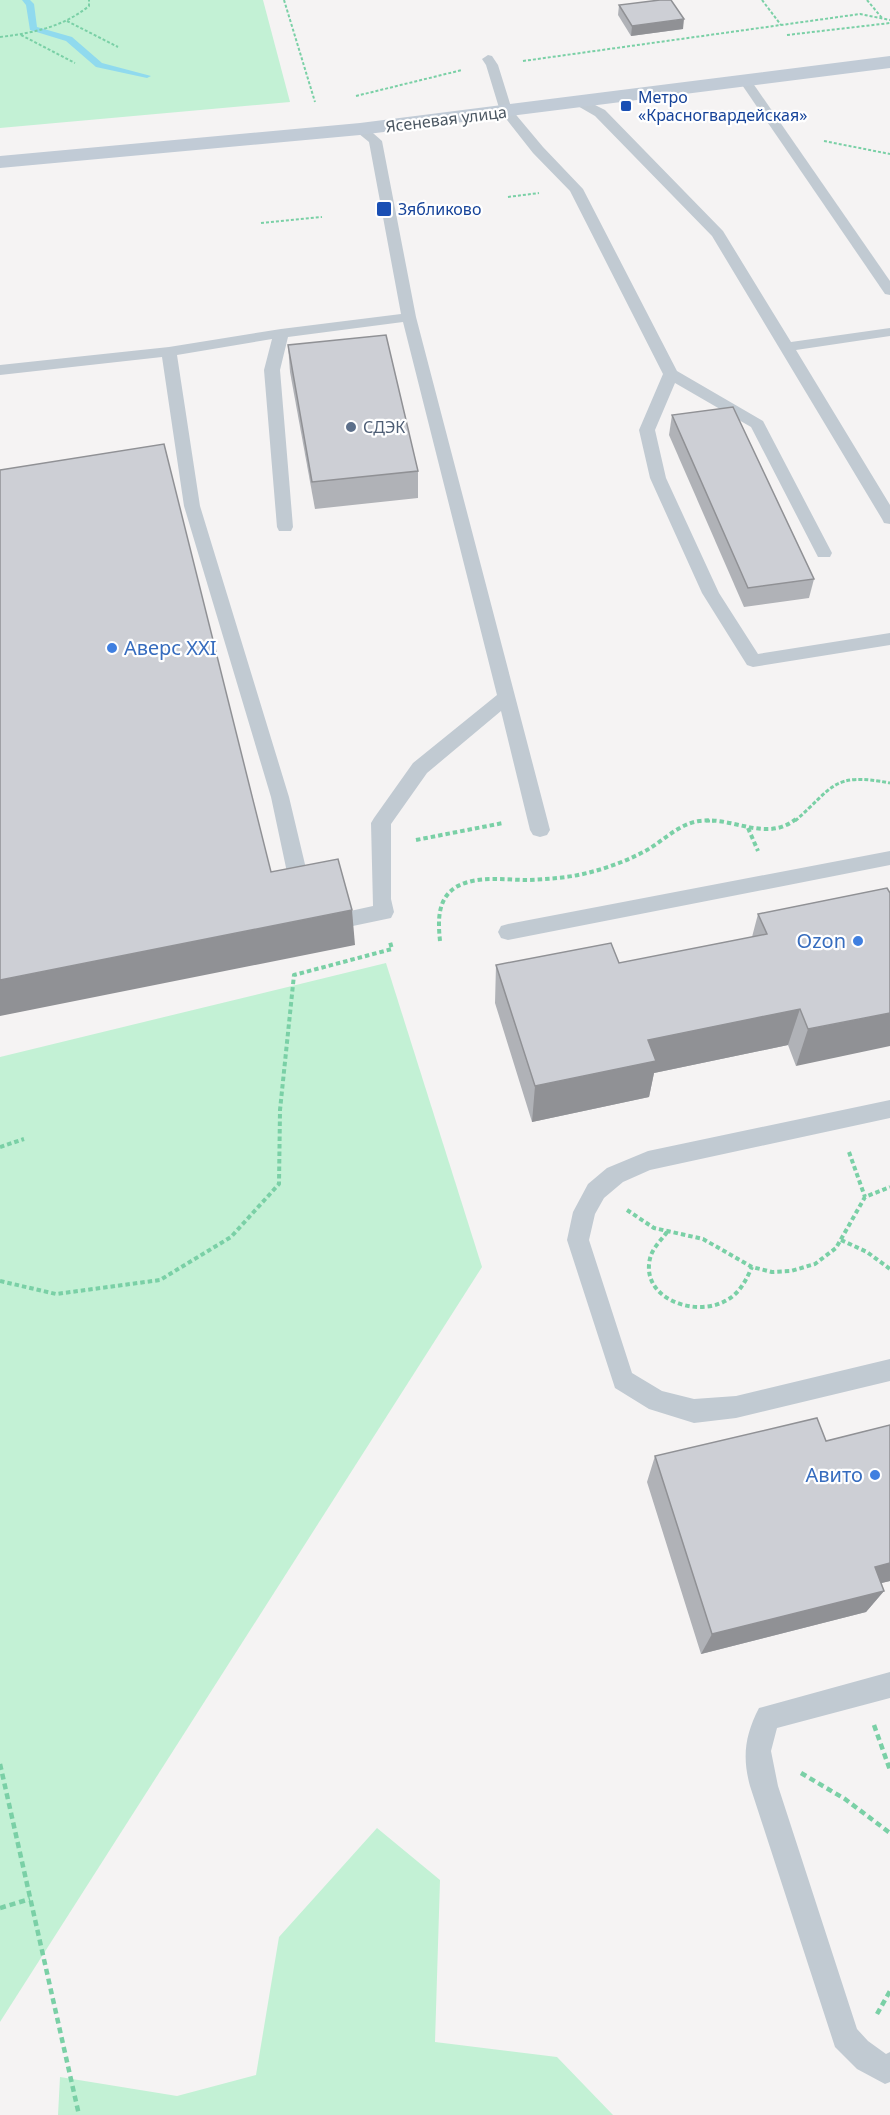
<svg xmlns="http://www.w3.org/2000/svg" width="890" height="2115" font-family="'Noto Sans',sans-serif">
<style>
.green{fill:#c3f1d5}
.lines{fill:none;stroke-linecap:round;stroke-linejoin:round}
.stream{fill:#90daee;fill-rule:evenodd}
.path-far3{stroke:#7ad0a6;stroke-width:2;stroke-dasharray:3 2;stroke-linecap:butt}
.path-far2{stroke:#7ad0a6;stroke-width:3;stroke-dasharray:4 2;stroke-linecap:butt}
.path-far1{stroke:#7ad0a6;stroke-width:4;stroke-dasharray:4.5 3;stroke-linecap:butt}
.path{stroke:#7ad0a6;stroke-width:4.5;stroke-dasharray:6 4;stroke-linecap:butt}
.service{fill:#c1cad2;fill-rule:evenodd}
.secondary{fill:#c1cbd6;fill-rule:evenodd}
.wall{fill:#b0b2b7}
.shaded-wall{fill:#909195}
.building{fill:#cdcfd5;stroke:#909195;stroke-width:1.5}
.transit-dot{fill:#1a4fb4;stroke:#fff;stroke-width:2}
.service-dot{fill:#5c6f8a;stroke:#fff;stroke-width:2}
.shop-dot{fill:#3f7fe0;stroke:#fff;stroke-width:2}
.labels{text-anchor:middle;stroke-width:4.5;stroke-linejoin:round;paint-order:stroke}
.far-transit-label{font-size:16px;fill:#164399;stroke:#fff;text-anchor:start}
.far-street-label{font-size:16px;fill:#4a5661;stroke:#fff}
.far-service-label{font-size:16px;fill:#4e5e75;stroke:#fff;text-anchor:start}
.shop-label{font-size:20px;fill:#366cbe;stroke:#fff;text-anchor:end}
</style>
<rect width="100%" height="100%" fill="#f5f3f3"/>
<g class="green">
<polygon points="0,0 263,0 290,102 0,128"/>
<polygon points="386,963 482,1267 0,2022 0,1057"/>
<polygon points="377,1828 440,1880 435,2042 557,2057 613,2115 58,2115 60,2077 177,2096 256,2075 279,1937"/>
</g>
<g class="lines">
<polygon class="stream" points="22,0 30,0 34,4 37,27 72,37 102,63 151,76 147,78 96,67 66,41 30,30 26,5"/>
<g class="path-far3">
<polyline points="284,0 315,102"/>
<polyline points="762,0 781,25"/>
<polyline points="867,0 882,18"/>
<polyline points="67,21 118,47"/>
<polyline points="21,35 75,63"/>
<polyline points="787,35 890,23"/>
<path d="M 0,37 C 33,33 63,27 89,6 L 89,0"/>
<polyline points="523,61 860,14 890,20"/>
<polyline points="356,96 462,70"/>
<polyline points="824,141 890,154"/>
<polyline points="508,197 539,193"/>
<polyline points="261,223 322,217"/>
</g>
<g class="path-far2">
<polyline points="706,821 714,821"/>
<path d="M 795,821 C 834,787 832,772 890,783"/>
</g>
<g class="path-far1">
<polyline points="748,828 758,851"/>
<polyline points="416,840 503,823"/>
<path d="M 440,941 C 438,921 437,899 456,887 C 477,875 505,880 528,880 C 547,879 565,878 583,874 C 605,869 627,861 647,850 C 664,840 679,824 699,821 C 733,816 766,843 796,819"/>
<polyline points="0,1147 24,1139"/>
<polyline points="849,1152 865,1197"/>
<polyline points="627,1210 654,1228 703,1239 752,1267 772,1272 791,1271 815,1264 836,1248 865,1197 890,1187"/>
<path d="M 667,1232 C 662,1239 654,1247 651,1255 C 637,1298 696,1319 727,1300 C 740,1293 746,1280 752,1267"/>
<polyline points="841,1240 867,1252 890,1269"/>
<polyline points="0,1281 56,1294 160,1280 231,1237 279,1184 280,1110 294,975 392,949 390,942"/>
</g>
<g class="path">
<polyline points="874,1725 890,1770"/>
<polyline points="0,1764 79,2115"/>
<polyline points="801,1773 845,1799 890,1833"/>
<polyline points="0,1908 30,1899"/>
<polyline points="877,2014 890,1991"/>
</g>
<g class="service">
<polygon points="488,55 492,56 498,65 512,110 543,147 583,189 677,371 763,421 832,553 830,557 818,557 751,427 675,383 655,430 666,478 719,593 758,654 890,633 890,645 753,667 747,665 702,593 650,478 639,430 663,374 570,191 533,153 500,111 486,65 482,59"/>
<polygon points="746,78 750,79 890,281 890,295 885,294 740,82"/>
<polygon points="581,98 605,110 723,231 791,342 890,328 890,336 796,350 890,505 890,524 884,523 882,519 712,236 595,116 576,105 575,102 576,99"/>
<polygon points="360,125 365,126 382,141 416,317 550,830 547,835 540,837 533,835 530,830 501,711 427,773 391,824 391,899 394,912 391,918 348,927 341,925 338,919 341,913 373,906 371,823 374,818 413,763 497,695 403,322 288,337 280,370 293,527 291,531 279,531 277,527 264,370 272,339 177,355 200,506 289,797 308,877 305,882 298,885 291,882 288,877 271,797 184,506 162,357 0,375 0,365 169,347 281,329 401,314 369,142 353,129"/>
<polygon points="890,851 890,865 508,940 501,938 498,932 501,926 508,924"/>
<polygon points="890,1100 890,1118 650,1170 623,1182 604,1198 595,1214 589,1240 632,1373 662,1391 694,1399 736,1396 890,1359 890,1381 736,1418 694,1423 649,1409 615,1388 567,1240 573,1212 588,1184 607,1168 648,1151"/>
<path d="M 890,1672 L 890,1698 L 777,1728 L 771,1751 L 778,1786 L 857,2029 L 868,2041 L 886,2054 L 890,2052 L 890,2082 L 885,2084 L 857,2069 L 835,2047 L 750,1786 C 742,1757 745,1735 759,1708 Z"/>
</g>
<polygon class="secondary" points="890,56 890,68 360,135 0,168 0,156 360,123"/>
</g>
<g class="wall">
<polygon points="619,5 683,29 631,36 618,15"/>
<polygon points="288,345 418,471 418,498 315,509 290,372"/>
<polygon points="672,415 814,579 809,598 744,607 669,435"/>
<polygon points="887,888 796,1066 788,1045 654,1073 649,1097 532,1122 495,1003 496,965 619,963 752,937 758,914"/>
<polygon points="890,1425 890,1581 881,1583 884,1591 866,1612 701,1654 647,1482 655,1456 826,1441"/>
</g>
<g class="shaded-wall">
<polygon points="684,19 683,29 631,36 632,26"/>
<polygon points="352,910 355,945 0,1016 0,980"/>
<polygon points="800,1009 788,1045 654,1073 649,1097 532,1122 535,1086 648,1040"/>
<polygon points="890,1013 890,1046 796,1066 808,1029"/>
<polygon points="890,1563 890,1581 857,1589 875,1567"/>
<polygon points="884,1591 866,1612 701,1654 712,1634"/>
</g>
<g class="building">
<polygon points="660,0 671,0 684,19 632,26 619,5"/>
<polygon points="386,335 418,471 312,482 288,345"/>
<polygon points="733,407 814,579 748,588 672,415"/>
<polygon points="164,444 271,872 338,859 352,910 0,980 0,470"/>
<polygon points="887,888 890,893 890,1013 808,1029 800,1009 648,1040 656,1061 535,1086 496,965 611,943 619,963 767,934 758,914"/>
<polygon points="817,1418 826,1441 890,1425 890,1563 875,1567 884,1591 712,1634 655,1456"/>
</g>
<g class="transit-dot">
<rect x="620" y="100" width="12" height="12" rx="3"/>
<rect x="376" y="201" width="16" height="16" rx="3"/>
</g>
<circle class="service-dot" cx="351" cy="427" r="6"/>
<g class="shop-dot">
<circle cx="112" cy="648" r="6"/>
<circle cx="858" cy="941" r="6"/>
<circle cx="875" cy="1475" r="6"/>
</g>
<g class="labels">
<g class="far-transit-label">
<text x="638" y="103">Метро<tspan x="638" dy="18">«Красногвардейская»</tspan></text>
<text x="398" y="215">Зябликово</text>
</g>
<g class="far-street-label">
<text transform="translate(446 119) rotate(-7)" y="6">Ясеневая улица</text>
</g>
<g class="far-service-label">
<text x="363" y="433">СДЭК</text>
</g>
<g class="shop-label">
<text x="124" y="655" text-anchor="start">Аверс XXI</text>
<text x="846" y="948">Ozon</text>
<text x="863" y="1482">Авито</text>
</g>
</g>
</svg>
